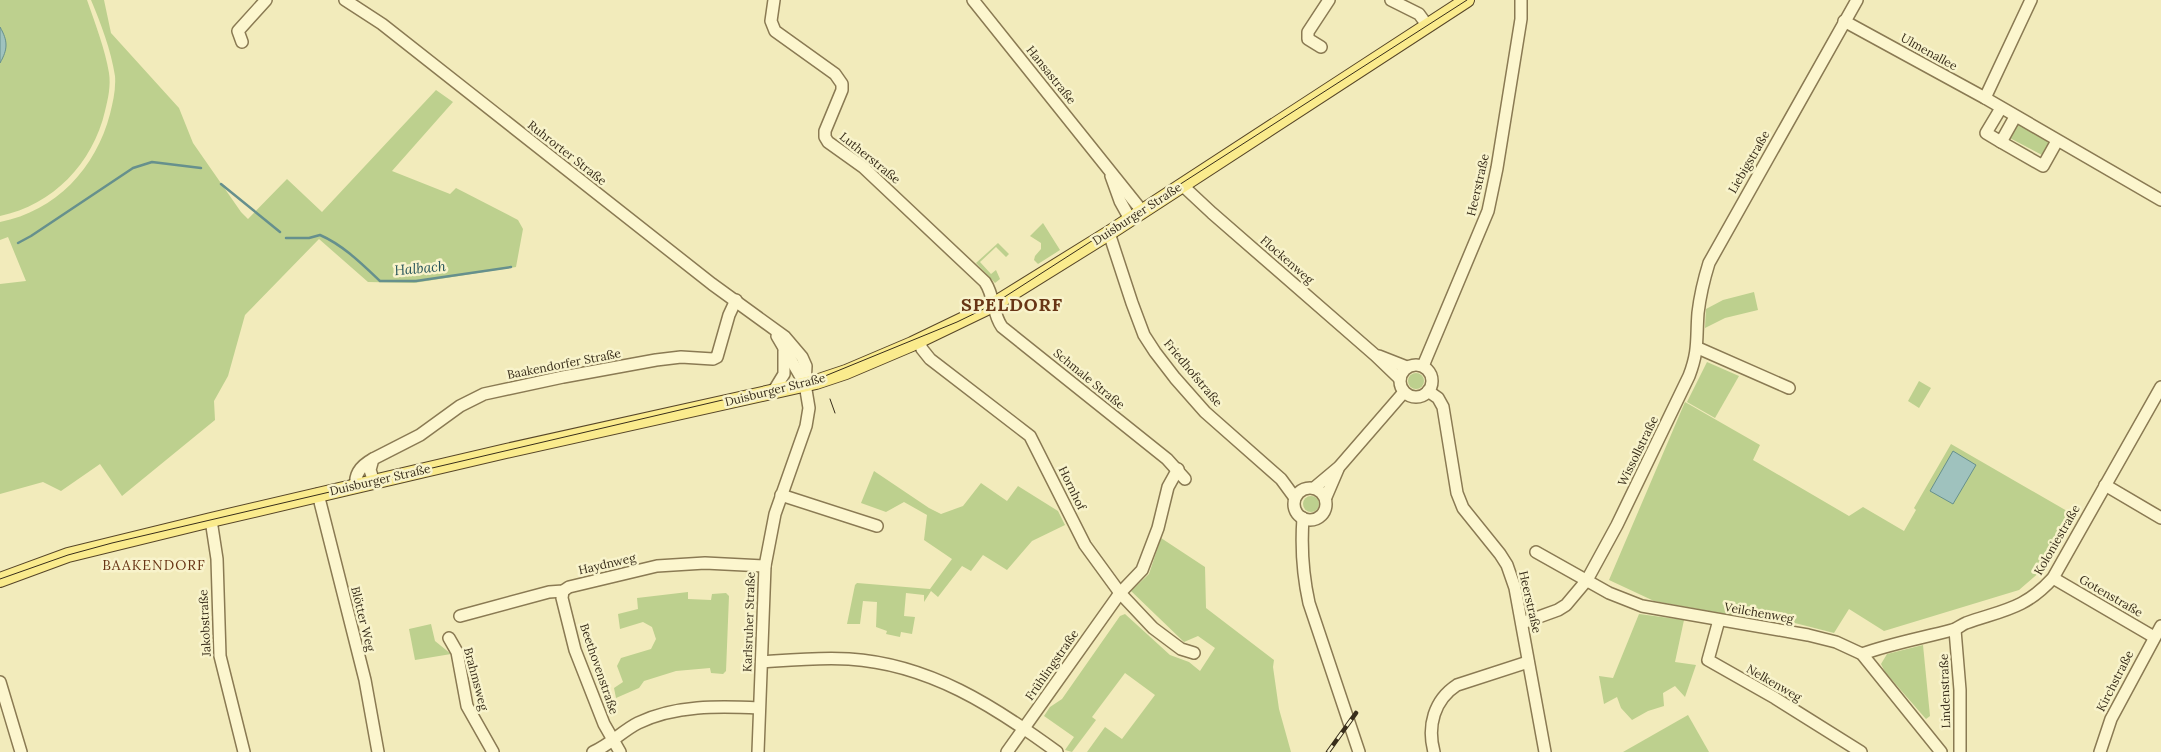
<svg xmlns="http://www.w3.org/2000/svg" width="2161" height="752" font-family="Lora,serif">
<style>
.green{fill:#bdd08e}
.water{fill:#9fc2be;stroke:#66908d}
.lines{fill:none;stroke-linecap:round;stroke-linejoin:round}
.stream{stroke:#66908d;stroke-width:2.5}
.minor-casing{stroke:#8a7a53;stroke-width:14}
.major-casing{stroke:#574628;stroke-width:16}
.minor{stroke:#fcf6ce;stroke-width:11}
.major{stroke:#faeb8d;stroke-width:14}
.tram{stroke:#382d1a;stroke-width:1}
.rail-casing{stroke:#382d1a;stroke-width:4.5}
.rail{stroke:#f8f3cb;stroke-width:2.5;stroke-dasharray:8;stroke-linecap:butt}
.labels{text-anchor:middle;stroke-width:5;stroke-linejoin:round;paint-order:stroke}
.street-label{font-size:12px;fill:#382d1a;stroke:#f8f3cb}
.water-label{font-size:14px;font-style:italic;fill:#275459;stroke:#f8f3cb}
.neighbourhood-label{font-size:14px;letter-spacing:1px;fill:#683515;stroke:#f8f3cb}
.district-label{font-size:18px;font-weight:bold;letter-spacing:1px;fill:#683515;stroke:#f8f3cb}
</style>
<rect width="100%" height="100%" fill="#f2ebbb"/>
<g class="green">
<path d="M 0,0 L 87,0 C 95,23 105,49 109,73 C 111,86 108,99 105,111 C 93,163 53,205 0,216 Z"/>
<path d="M 91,0 L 104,0 L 111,33 L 179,108 L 193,143 L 241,212 L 248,219 L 287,179 L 322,212 L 436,90 L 453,102 L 392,171 L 450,194 L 456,188 L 518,220 L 523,229 L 516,267 L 414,283 L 368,282 L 319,239 L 245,315 L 228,376 L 214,401 L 215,420 L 122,496 L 100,464 L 61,491 L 43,482 L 0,494 L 0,284 L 26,281 L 8,237 L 0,240 L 0,222 C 56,211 96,168 110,114 C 113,102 116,89 115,76 C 111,50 101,24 91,0 Z"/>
<polygon points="2015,122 2049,142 2042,155 2006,136"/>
<polygon points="1043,223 1060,250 1038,264 1034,260 1035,256 1041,249 1041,243 1030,236"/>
<polygon points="998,243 1009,254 1006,257 996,247 980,262 991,274 996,270 1000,279 995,283 976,263"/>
<polygon points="1754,292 1758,310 1725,318 1705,328 1706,309 1723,300"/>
<polygon points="1707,362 1739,376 1715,418 1687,402"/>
<circle cx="1416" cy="381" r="8"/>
<polygon points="1919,381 1931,388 1919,408 1908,401"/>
<polygon points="1685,402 1760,445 1753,460 1849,516 1863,507 1904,531 1916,510 1914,508 1951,444 2074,515 2042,570 2019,590 1884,631 1849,609 1834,633 1787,621 1743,617 1654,601 1609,580"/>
<polygon points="874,471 929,508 941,514 963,506 981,483 1007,501 1018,486 1058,511 1065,525 1032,541 1007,570 983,555 971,571 962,566 938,597 931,591 924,602 924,595 906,593 904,616 915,617 912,634 901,632 900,637 886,634 887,631 876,627 877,602 863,601 860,624 847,624 855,585 857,583 930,589 952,559 924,540 927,515 904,502 886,512 861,503"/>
<circle cx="1311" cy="504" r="8"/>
<polygon points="1161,538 1205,567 1206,608 1274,660 1273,667 1279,709 1291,752 1087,752 1105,727 1122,739 1155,695 1125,673 1092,717 1096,720 1072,752 1065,750 1074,737 1044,716 1050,707 1062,699 1120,616 1125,614 1170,655 1189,662 1200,671 1215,648 1198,636 1184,642 1131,591 1149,574"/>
<polygon points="688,592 688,599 711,600 712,594 726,593 729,596 726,671 723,674 711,673 710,668 676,671 644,681 639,688 616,698 614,688 623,682 617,666 621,658 651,649 656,639 652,627 643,622 620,629 618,614 638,609 637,598"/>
<polygon points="1639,614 1684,620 1675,662 1696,665 1685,697 1675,686 1663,693 1664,706 1648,711 1632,720 1621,708 1617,697 1604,704 1599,676 1613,678"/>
<polygon points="431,624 435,641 451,654 415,660 409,629"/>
<polygon points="1923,645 1930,716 1926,719 1885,672 1881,664 1887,654"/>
<polygon points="1688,715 1709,752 1623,752"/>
</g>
<g class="water">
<path d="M 0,27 C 8,41 8,49 0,63 Z"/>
<polygon points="1953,451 1976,465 1953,504 1930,491"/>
</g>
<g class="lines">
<g class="stream">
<polyline points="221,184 280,232"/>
<path d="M 286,238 L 309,238 L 320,235 C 343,245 362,264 380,281 L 416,281 L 511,267"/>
<polyline points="18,243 31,236 133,168 152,162 201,168"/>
</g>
<g class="minor-casing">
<g id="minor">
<polyline points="345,0 382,24 712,284 785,337 802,357 806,366 805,384 809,408 806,426 775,514 765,566 758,752"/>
<path d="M 774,0 L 771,21 L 775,31 L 835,74 L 842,84 L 842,90 L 825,131 L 825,137 L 828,142 L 863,167 L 985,282 C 995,297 992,313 1002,327 L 1167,459 L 1185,479"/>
<polyline points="973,0 1142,211"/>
<polyline points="1391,0 1419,14 1427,25"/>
<polyline points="1844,21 1985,98 2161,200"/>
<polyline points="242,42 238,31 266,0"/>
<polyline points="1321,47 1308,39 1308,32 1329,0"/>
<polyline points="1985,98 2031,0"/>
<polyline points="2001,108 1986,133 2001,142 2015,117"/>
<polyline points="2001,142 2043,166 2057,141"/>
<polyline points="1111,176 1120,201 1130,219"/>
<polyline points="1182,185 1212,213 1375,355 1400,379"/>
<polyline points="1109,233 1132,303 1144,335 1155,352 1175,378 1205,412 1281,479 1295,498"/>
<polyline points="777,336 805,384"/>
<polyline points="919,341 922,349 930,359 1030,436 1085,545 1120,593 1153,628 1181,649 1194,653"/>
<polyline points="1698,348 1789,388"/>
<polyline points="1379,356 1407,367"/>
<circle cx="1416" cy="381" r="16"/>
<polyline points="1423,366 1488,211 1497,168 1521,19 1521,0"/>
<polyline points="1428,391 1438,398 1443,407 1457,493 1463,508 1500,554 1507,565 1515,588 1545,752"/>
<polyline points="773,392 784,374 784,351"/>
<polyline points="374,482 370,470 373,459 420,435 460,406 484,394 563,377 656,360 681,357 713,359 717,357 729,315 736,300"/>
<polyline points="2105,485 2161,518"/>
<path d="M 356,486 C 354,473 362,465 373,459"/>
<circle cx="1310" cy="504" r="16"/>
<polyline points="1314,488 1339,467 1404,392"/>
<polyline points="318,494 365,680 378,752"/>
<polyline points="781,495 877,526"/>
<polyline points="1326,497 1338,469"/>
<path d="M 1303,518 C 1301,546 1303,576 1309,603 L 1359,752"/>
<polyline points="211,520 217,559 220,656 244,752"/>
<polyline points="1536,552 1609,593 1642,606 1808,635 1836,642 1862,654 1941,752"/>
<polyline points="2053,578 2154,637"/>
<polyline points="563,591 562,598 575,650 604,724 620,752"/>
<polyline points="460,616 549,592 563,591 569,587 657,566 705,563 765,566"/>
<polyline points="1719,620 1708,660 1775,698 1861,752"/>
<path d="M 1522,623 L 1558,610 L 1566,605 L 1587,580 L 1617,525 L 1689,376 C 1699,350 1696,339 1698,313 C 1700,296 1704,279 1709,263 L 1857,0"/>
<polyline points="1955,630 1960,690 1960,752"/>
<polyline points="449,638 457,652 467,706 493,752"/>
<path d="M 1862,654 C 1893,643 1922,638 1952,630 C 1957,629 1961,625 1966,623 C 2003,610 2025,609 2053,578 L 2161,387"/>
<path d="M 762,662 C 790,660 820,657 849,659 C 929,664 994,706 1057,752"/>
<polyline points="0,682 21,752"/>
<path d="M 593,752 C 610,745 622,731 638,723 C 675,705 719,706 759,708"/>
<polyline points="1007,752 1120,593 1142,570 1158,528 1168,487 1178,469"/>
<path d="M 1434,752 C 1427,726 1434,700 1457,685 L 1528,662"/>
<polyline points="2100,752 2111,719 2161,626"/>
</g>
</g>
<g class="major-casing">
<polyline id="major" points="0,580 68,555 211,520 506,451 816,382 846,372 912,344 993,305 1109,233 1467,0"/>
</g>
<use href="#minor" class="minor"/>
<use href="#major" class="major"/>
<g class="tram">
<polyline points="830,399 835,413"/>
<polyline points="0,579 68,555 112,543 825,376 957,322 992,305 1467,0"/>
</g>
<g class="rail-casing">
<polyline id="rail" points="1328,752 1356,713"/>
</g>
<use href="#rail" class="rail"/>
</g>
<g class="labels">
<g class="street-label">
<text transform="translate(1929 52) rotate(29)" y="4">Ulmenallee</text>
<text transform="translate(1051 75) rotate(51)" y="4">Hansastraße</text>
<text transform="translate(567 153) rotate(38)" y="4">Ruhrorter Straße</text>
<text transform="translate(870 158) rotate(39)" y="4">Lutherstraße</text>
<text transform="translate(1749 162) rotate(-60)" y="4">Liebigstraße</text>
<text transform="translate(1478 185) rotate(-77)" y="4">Heerstraße</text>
<text transform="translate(1137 214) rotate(-33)" y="4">Duisburger Straße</text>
<text transform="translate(1287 260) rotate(41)" y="4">Flockenweg</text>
<text transform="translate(564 364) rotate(-11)" y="4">Baakendorfer Straße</text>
<text transform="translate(1193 373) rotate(50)" y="4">Friedhofstraße</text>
<text transform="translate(1089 379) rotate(39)" y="4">Schmale Straße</text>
<text transform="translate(775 390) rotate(-14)" y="4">Duisburger Straße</text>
<text transform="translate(1638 451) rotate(-64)" y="4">Wissollstraße</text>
<text transform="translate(380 480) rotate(-13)" y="4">Duisburger Straße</text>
<text transform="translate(1072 488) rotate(64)" y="4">Hornhof</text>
<text transform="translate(2057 540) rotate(-60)" y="4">Koloniestraße</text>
<text transform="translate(607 564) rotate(-13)" y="4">Haydnweg</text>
<text transform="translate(2111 596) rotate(30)" y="4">Gotenstraße</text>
<text transform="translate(1530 602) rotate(77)" y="4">Heerstraße</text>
<text transform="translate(1759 613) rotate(10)" y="4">Veilchenweg</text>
<text transform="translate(363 619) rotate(76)" y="4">Blötter Weg</text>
<text transform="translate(749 622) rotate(-88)" y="4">Karlsruher Straße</text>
<text transform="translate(205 623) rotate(-93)" y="4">Jakobstraße</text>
<text transform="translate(1052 665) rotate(-55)" y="4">Frühlingstraße</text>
<text transform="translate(599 669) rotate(71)" y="4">Beethovenstraße</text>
<text transform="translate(476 679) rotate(75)" y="4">Brahmsweg</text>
<text transform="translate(2115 681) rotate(-63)" y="4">Kirchstraße</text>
<text transform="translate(1774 683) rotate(30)" y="4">Nelkenweg</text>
<text transform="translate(1945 691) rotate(-92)" y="4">Lindenstraße</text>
</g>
<g class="water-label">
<text transform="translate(420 268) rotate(-5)" y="5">Halbach</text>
</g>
<g class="neighbourhood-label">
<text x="154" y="570">BAAKENDORF</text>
</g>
<g class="district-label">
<text x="1012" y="311">SPELDORF</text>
</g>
</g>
</svg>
